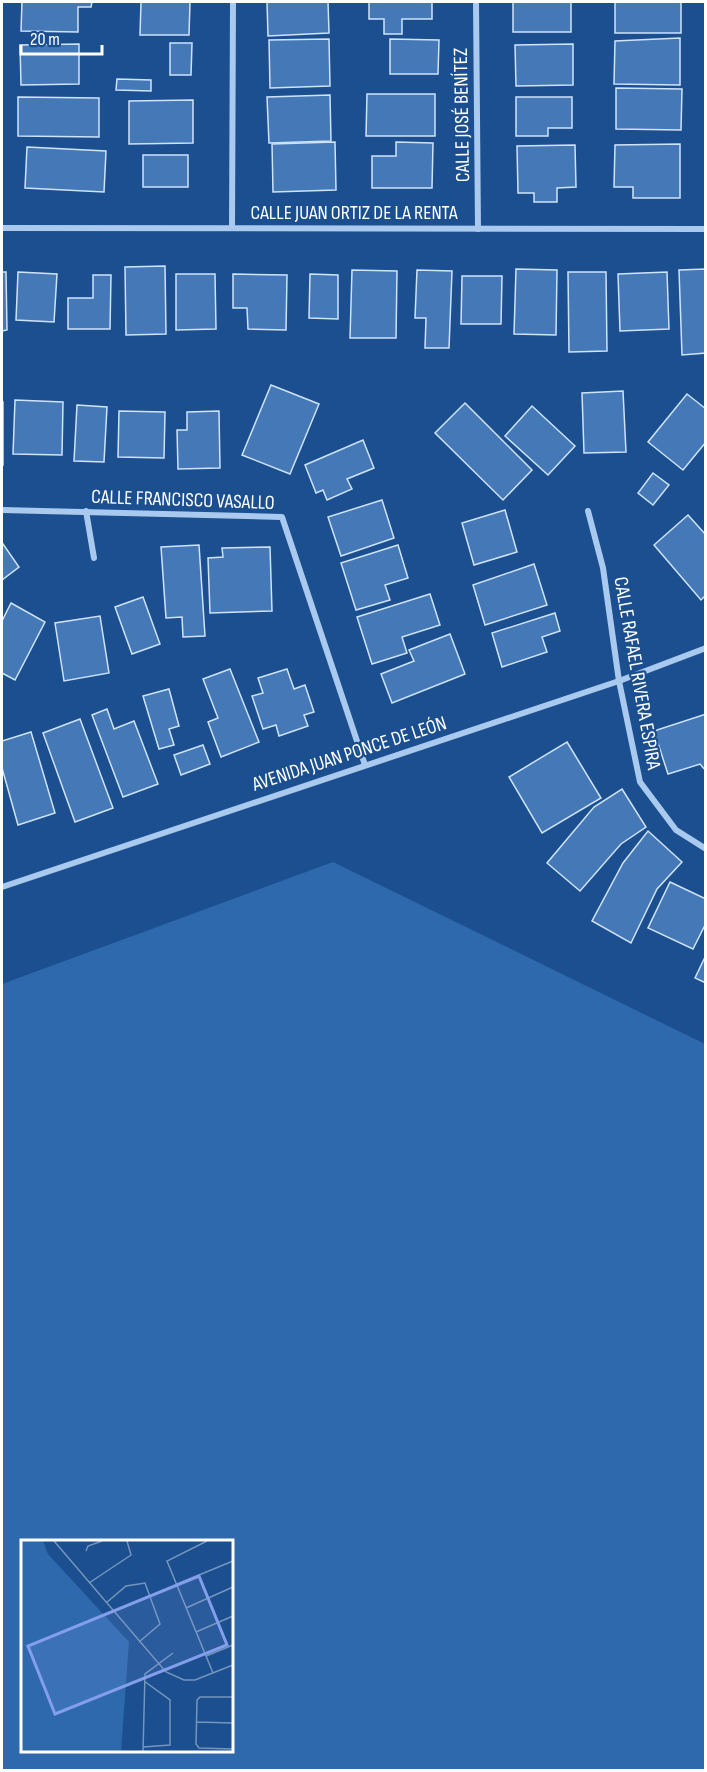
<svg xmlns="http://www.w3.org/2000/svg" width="707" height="1772" font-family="'Sofia Sans Condensed',sans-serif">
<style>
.green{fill:#2e69ad;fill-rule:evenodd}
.building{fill:#4478b7;stroke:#cfe3fa;stroke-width:1.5}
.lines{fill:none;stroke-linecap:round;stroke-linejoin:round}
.street{stroke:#a9c9ee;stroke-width:6}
.labels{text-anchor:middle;stroke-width:4.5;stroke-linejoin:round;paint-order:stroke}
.street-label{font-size:20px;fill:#fff;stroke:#1b4f8f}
.inset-road{fill:none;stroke:#7695bc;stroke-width:1.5}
.view{fill:#839eea;fill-opacity:0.15;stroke:#839eea;stroke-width:3}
.inset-edge{fill:none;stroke:#fff;stroke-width:3}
</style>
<rect width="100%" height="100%" fill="#1b4f8f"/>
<path class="green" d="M 333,862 L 705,1044 L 705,1770 L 2,1770 L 2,984 ZM 22,1541 L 231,1541 L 231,1750 L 22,1750 Z"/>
<g class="building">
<polygon points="22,2 92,2 91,7 78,7 78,32 21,31"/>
<polygon points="141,2 190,2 189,35 140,35"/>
<polygon points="267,2 328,2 329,33 268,36"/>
<polygon points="369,2 432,2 432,19 402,19 402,34 384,34 384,19 369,19"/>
<rect x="513" y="2" width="58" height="30"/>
<rect x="615" y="2" width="66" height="31"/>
<polygon points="680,38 680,85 614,84 615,41"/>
<polygon points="329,39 330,86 270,88 269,40"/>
<polygon points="390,39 439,40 438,74 390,74"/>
<polygon points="170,43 192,43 191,75 170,75"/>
<polygon points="79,44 79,84 21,85 20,45"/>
<polygon points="573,44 573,85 516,86 515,45"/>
<polygon points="117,79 151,80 151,91 116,90"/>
<polygon points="616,88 682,89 681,130 616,129"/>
<polygon points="367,94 435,94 435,136 366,136"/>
<polygon points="330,95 331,141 269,143 267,97"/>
<polygon points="18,97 99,98 99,137 18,136"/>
<polygon points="516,97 572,97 572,128 548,128 548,136 516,136"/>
<polygon points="193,100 193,143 129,144 129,101"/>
<polygon points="335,142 336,190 273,192 272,144"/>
<polygon points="396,142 433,143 432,188 372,188 372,156 396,156"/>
<polygon points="680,144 680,198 633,198 633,187 614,187 615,145"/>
<polygon points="575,145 576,187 557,188 557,202 534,202 534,193 518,193 517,146"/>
<polygon points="27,147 106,151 104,192 25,188"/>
<rect x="143" y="155" width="45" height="32"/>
<polygon points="165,266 166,334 126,335 125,267"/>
<polygon points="516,269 557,270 556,335 514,334"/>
<polygon points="706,269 706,353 682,355 679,270"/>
<polygon points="352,270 397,271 396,338 350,338"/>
<polygon points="417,270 452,271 449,348 425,348 426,318 415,318"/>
<polygon points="2,272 6,272 7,330 2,331"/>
<polygon points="18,272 57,274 54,322 16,320"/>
<polygon points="568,272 606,272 607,351 569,352"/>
<polygon points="667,272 669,329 620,331 618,274"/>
<polygon points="176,274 215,274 216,329 176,330"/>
<polygon points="233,274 287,275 286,330 248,329 247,308 233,308"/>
<polygon points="310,274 338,275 338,319 309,318"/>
<polygon points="93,275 111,275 110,329 68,329 68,298 93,298"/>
<polygon points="462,276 502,276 501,324 461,324"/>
<polygon points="271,385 319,404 290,474 242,455"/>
<polygon points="623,391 626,452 584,453 582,393"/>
<polygon points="687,394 706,409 706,442 683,470 648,442"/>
<polygon points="15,400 63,402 62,455 13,454"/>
<rect x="2" y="402" width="1" height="63"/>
<polygon points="465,403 532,470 503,500 435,433"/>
<polygon points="77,405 107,407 104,462 74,461"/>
<polygon points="532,406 575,446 548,475 505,436"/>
<polygon points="119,411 165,412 164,458 118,457"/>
<polygon points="219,411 220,468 178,469 177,430 187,430 187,412"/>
<polygon points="363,440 374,468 347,479 352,489 327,500 323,490 316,493 305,465"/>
<polygon points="653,473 669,485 653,505 638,493"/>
<polygon points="382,500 394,538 341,556 328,517"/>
<polygon points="505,510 517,552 474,565 462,523"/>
<polygon points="688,515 706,535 706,595 701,600 654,545"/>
<polygon points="3,544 19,567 2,580 2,545"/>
<polygon points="199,545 205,636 183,637 182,617 166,618 161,547"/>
<polygon points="398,545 408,578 385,585 390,600 356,610 341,563"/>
<polygon points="270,547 272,611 210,613 208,558 223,557 222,548"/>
<polygon points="534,564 547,605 485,625 473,585"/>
<polygon points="430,594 440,625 402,637 407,653 372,664 357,617"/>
<polygon points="143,597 160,644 132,654 115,607"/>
<polygon points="11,603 45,622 15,680 2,673 2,621"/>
<polygon points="555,613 560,631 542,637 547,652 502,667 492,633"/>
<polygon points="100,616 109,673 64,681 55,623"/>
<polygon points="450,634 465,674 392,703 381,674 414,661 409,650"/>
<polygon points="230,669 259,742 221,757 208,722 218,718 203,679"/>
<polygon points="287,669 294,689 305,685 314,712 304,715 308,726 279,736 276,725 263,729 252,696 263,693 258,678"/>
<polygon points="169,689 179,726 169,729 174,745 159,749 143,696"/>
<polygon points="107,709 114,729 134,721 158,784 123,797 92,715"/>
<polygon points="706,714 706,771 700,764 668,774 654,731"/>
<polygon points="80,719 113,808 75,822 43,733"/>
<polygon points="31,732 55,813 18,825 2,768 2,741"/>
<polygon points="567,742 601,798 542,833 509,777"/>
<polygon points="203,745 210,764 181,775 174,755"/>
<polygon points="622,789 646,827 621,844 580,891 547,863 594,807"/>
<polygon points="648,831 682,862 657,889 631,943 592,921 623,863"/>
<polygon points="670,882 706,899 706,923 693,949 648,928"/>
<polygon points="706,955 706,983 695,978"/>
</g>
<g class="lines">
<g class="street">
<polyline points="476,2 478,229"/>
<polyline points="2,228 706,229"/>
<polyline points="232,228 233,2"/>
<polyline points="2,510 282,517 365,765"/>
<polyline points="86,511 94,558"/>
<polyline points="588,511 603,568 619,681 640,782 676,830 706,849"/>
<polyline points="2,887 619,681 706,648"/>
</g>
</g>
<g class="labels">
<g class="street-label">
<text transform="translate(461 115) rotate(-91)" y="7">CALLE JOSÉ BENÍTEZ</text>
<text x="354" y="219">CALLE JUAN ORTIZ DE LA RENTA</text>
<text transform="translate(183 499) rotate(2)" y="7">CALLE FRANCISCO VASALLO</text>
<text transform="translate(638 673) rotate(80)" y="7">CALLE RAFAEL RIVERA ESPIRA</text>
<text transform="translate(349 753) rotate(-18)" y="7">AVENIDA JUAN PONCE DE LEÓN</text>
</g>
</g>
<g transform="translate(21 1540)">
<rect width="212" height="212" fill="#1b4f8f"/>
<path d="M 0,1 L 22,1 L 27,14 L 108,102 L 100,211 L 0,211 Z" fill="#2e69ad"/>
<path class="inset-road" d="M 33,1 L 145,132 L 163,140 L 174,140 L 212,125M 186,1 L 146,21 L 192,133M 65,11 L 67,6 L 81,1M 68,43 L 110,15 L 106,1M 156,44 L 212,21M 85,63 L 105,46 L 124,43 L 139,84 L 118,102M 165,68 L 212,47M 175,92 L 212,76M 185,116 L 212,105M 212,157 L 179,157 L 176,160 L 175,204 L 178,208 L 212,209M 175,182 L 212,183M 122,207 L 149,205 L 149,160 L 123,141M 122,211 L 124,134 L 152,113"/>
<path class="view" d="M 178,36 L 206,105 L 34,174 L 7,106 Z"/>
<rect width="212" height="212" class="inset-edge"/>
</g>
<rect width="707" height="1772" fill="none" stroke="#ffffff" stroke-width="6"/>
<path d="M21 45v9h81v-9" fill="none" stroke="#ffffff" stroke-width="3"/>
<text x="30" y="45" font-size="18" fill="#ffffff" stroke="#1b4f8f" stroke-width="4.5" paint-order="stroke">20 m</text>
</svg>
